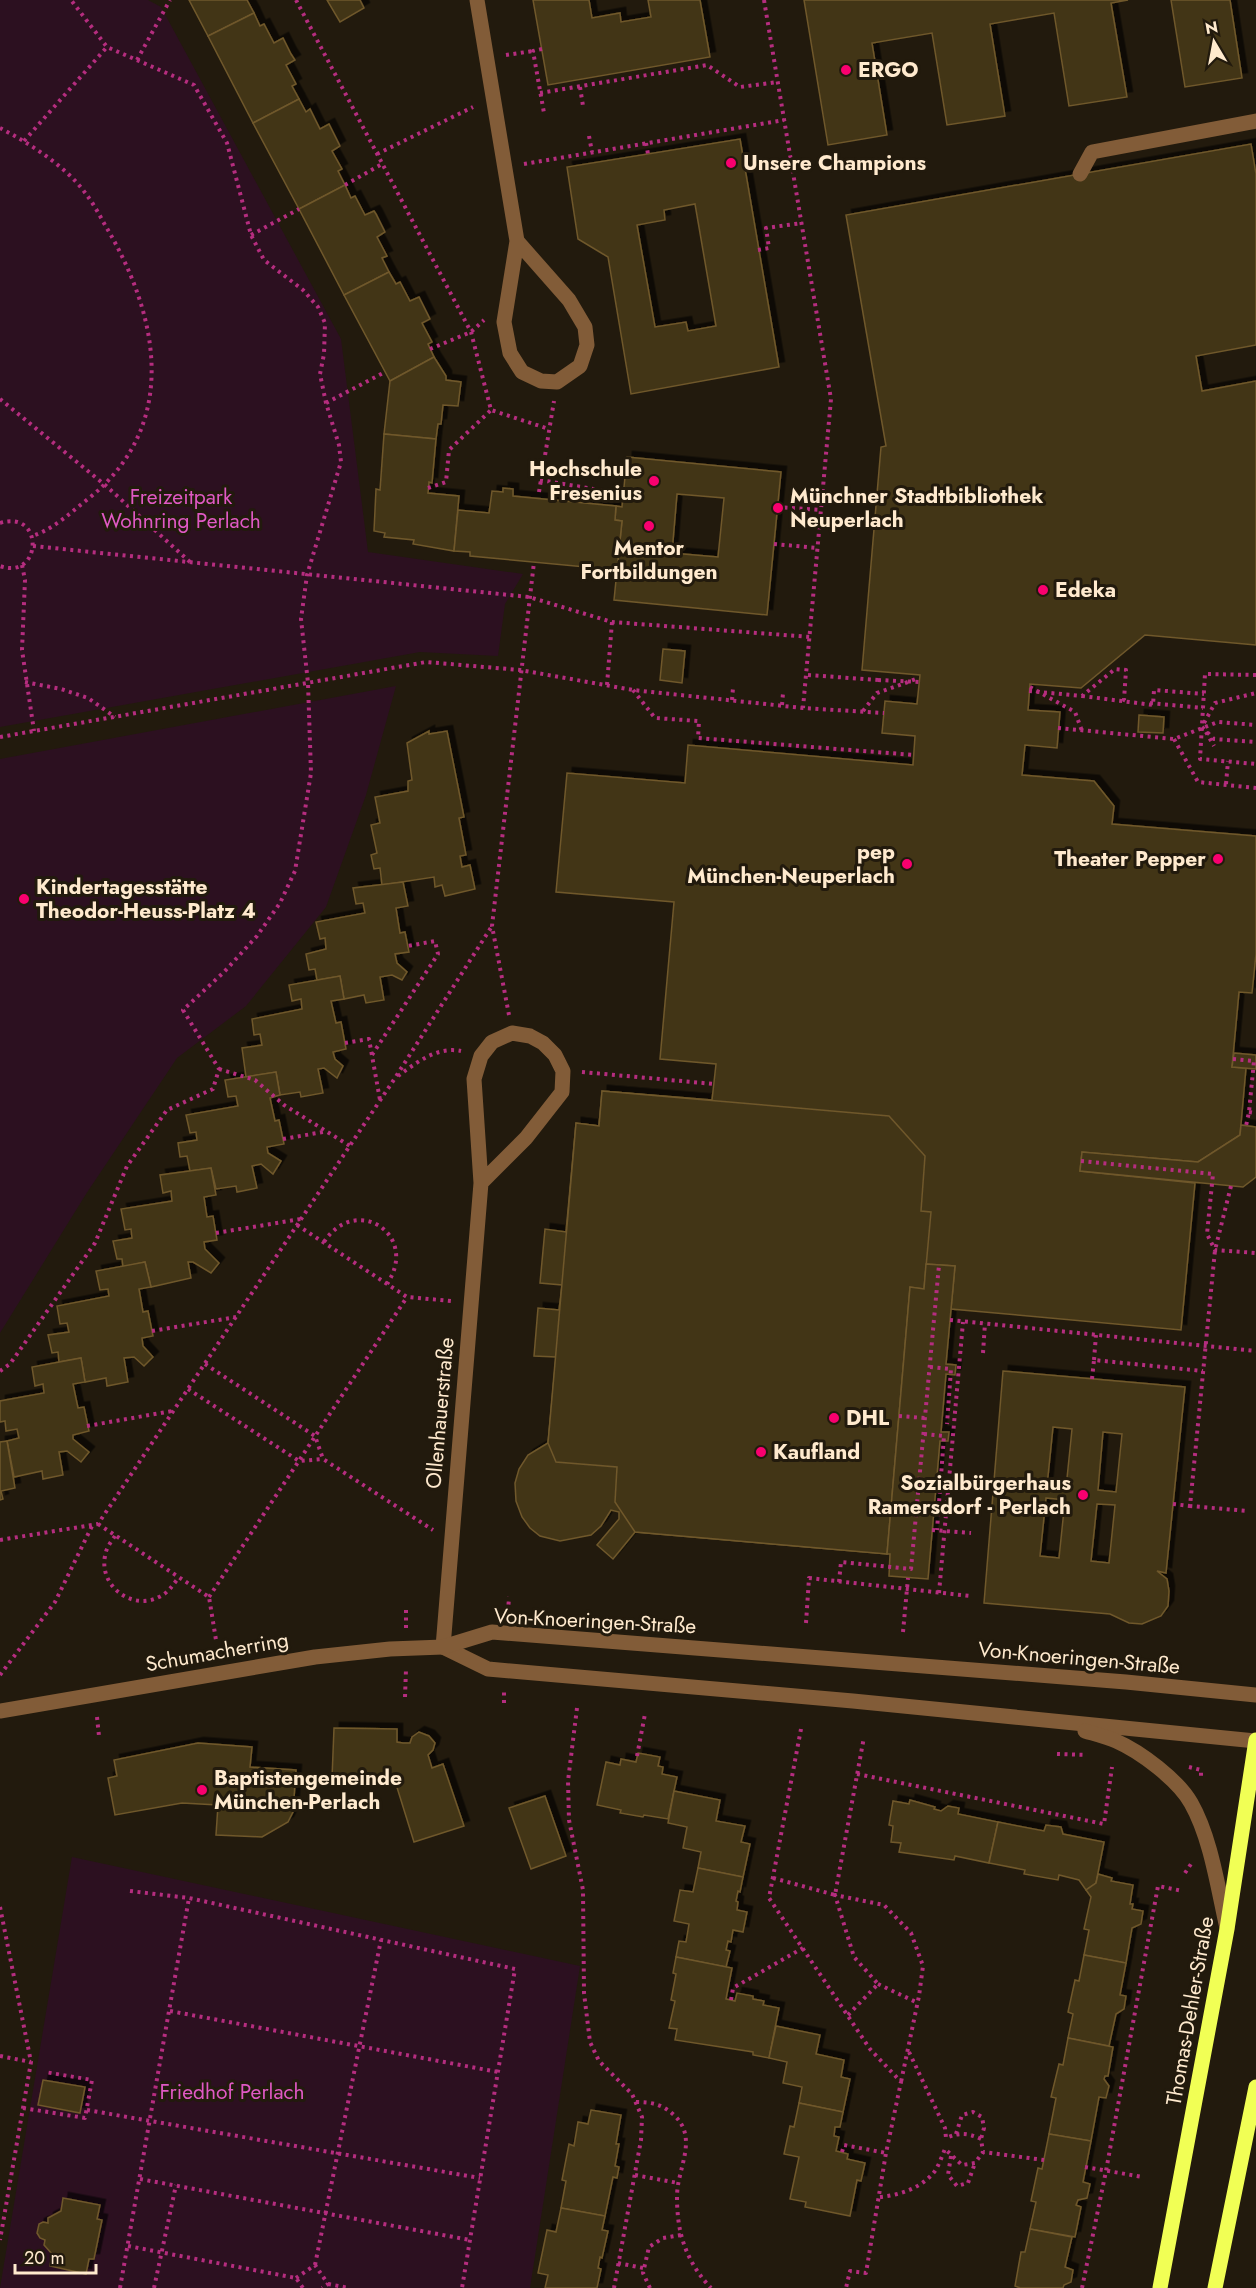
<svg xmlns="http://www.w3.org/2000/svg" width="1256" height="2288" font-family="Jost,sans-serif">
<style>
.green{fill:#2c1020}
.building{fill:#433519;stroke:#6f582b;stroke-width:1.5;fill-rule:evenodd;filter:url(#shadow)}
.lines{fill:none;stroke-linecap:round;stroke-linejoin:round}
.path{stroke:#b52d7f;stroke-width:4;stroke-dasharray:3 4.5;stroke-linecap:butt}
.minor{stroke:#825c38;stroke-width:15}
.major{stroke:#f1ff55;stroke-width:15}
.path-bridge{stroke:#b52d7f;stroke-width:4;stroke-dasharray:3 4.5;stroke-linecap:butt}
.poi-dot{fill:#f9006f;stroke:#221a0d;stroke-width:2}
.labels{text-anchor:middle;stroke-width:6;stroke-linejoin:round;paint-order:stroke}
.poi-label{font-size:21px;font-weight:bold;fill:#ffeace;stroke:#221a0d;text-anchor:start}
.park-label{font-size:21px;fill:#e059c4;stroke:#221a0d}
.street-label{font-size:21px;fill:#ffeace;stroke:#221a0d}
</style>
<defs>
<filter id="shadow"><feDropShadow dx="5.5" dy="-5.5" stdDeviation="0" flood-color="#0009"/></filter>
</defs>
<rect width="100%" height="100%" fill="#221a0d"/>
<g class="green">
<polygon points="0,0 148,0 161,7 341,339 368,552 523,574 505,604 498,656 420,652 0,727"/>
<polygon points="396,686 366,795 326,907 246,1006 177,1058 86,1194 0,1333 0,759"/>
<polygon points="72,1857 580,1966 530,2288 0,2288"/>
</g>
<g class="building">
<polygon points="189,0 247,0 254,13 208,36"/>
<polygon points="327,0 360,0 364,8 340,22"/>
<polygon points="533,0 589,0 592,18 620,13 621,22 651,17 648,0 700,0 710,57 548,85"/>
<polygon points="804,0 1128,0 1111,3 1127,97 1069,106 1054,13 990,24 1005,116 947,125 932,33 872,43 887,135 828,145"/>
<polygon points="1171,0 1230,0 1242,78 1185,87"/>
<polygon points="254,13 260,26 264,24 274,43 283,38 291,54 295,60 286,65 296,84 292,86 299,99 253,123 208,36"/>
<polygon points="299,99 306,112 310,109 320,129 329,124 340,146 332,151 342,169 338,171 345,185 299,209 253,123"/>
<path d="M 740,139 L 779,367 L 631,394 L 608,257 L 578,239 L 567,167 ZM 695,204 L 716,326 L 688,331 L 686,322 L 655,327 L 637,225 L 665,220 L 664,210 Z"/>
<polygon points="1251,144 1256,174 1256,345 1196,356 1202,391 1256,381 1256,645 1145,635 1081,688 1030,684 1028,710 1060,712 1057,748 1025,745 1022,775 1094,781 1114,806 1112,824 1256,836 1256,954 1252,993 1239,992 1232,1067 1246,1068 1240,1135 1198,1162 1082,1152 1080,1171 1195,1183 1181,1330 951,1309 955,1266 926,1264 924,1289 910,1287 887,1554 635,1532 613,1559 597,1545 619,1519 619,1512 611,1510 601,1526 591,1535 560,1541 540,1536 530,1528 522,1517 516,1501 515,1483 519,1469 528,1455 548,1443 556,1357 534,1356 538,1308 559,1310 562,1285 540,1283 545,1229 566,1232 576,1123 599,1126 602,1091 712,1100 716,1064 660,1059 674,902 556,892 567,773 685,783 688,745 913,765 915,736 882,733 885,701 917,704 920,675 862,670 881,447 886,446 846,215"/>
<polygon points="345,185 351,198 355,196 365,215 374,211 376,214 385,232 377,237 387,256 382,258 389,272 344,295 299,209"/>
<polygon points="389,272 396,284 400,282 410,301 419,297 430,319 422,323 432,342 428,344 434,357 390,381 344,295"/>
<polygon points="434,357 446,376 446,380 461,382 458,406 443,405 441,424 438,424 436,439 384,434 390,381"/>
<polygon points="384,434 436,439 432,483 429,482 428,493 459,496 454,551 413,544 414,540 384,537 385,533 374,531 376,489 380,490"/>
<path d="M 627,457 L 781,472 L 767,615 L 614,600 L 622,521 L 615,520 L 616,506 L 622,507 ZM 677,494 L 724,498 L 718,557 L 672,553 Z"/>
<polygon points="503,488 513,489 513,496 616,506 615,520 622,521 617,570 470,556 470,552 454,551 458,510 489,513 492,491 503,492"/>
<polygon points="663,649 685,651 682,683 660,680"/>
<polygon points="1139,715 1164,717 1163,733 1138,732"/>
<polygon points="429,731 429,734 447,731 464,817 459,818 466,855 460,856 462,867 470,865 475,889 445,896 442,885 435,887 434,877 382,885 380,868 374,869 371,855 377,853 371,825 380,823 375,797 408,791 408,781 412,780 407,743"/>
<polygon points="403,882 408,906 396,908 400,933 405,932 409,952 395,954 397,963 407,972 402,980 392,975 380,977 384,1000 366,1003 364,995 344,999 340,976 317,980 315,969 309,970 306,954 326,949 325,938 320,939 316,922 365,913 363,903 356,904 353,888"/>
<polygon points="340,976 344,999 331,1001 336,1023 341,1022 346,1049 333,1052 335,1059 343,1066 337,1078 324,1068 318,1069 323,1093 301,1097 300,1092 280,1095 276,1072 246,1077 242,1048 262,1045 260,1034 254,1035 252,1019 302,1009 301,999 292,1001 289,985"/>
<polygon points="1234,1053 1256,1055 1256,1069 1232,1067"/>
<polygon points="276,1072 280,1095 270,1098 275,1121 279,1120 284,1144 267,1147 268,1153 281,1161 273,1174 261,1164 252,1166 257,1188 237,1192 236,1186 216,1189 211,1168 190,1171 187,1156 180,1157 178,1143 197,1140 196,1132 190,1133 186,1115 238,1106 236,1096 228,1097 225,1080"/>
<polygon points="602,1091 889,1116 925,1156 921,1211 931,1212 924,1289 910,1287 887,1554 635,1532 615,1502 617,1467 556,1462 548,1443 576,1123 599,1126"/>
<polygon points="1241,1125 1256,1127 1256,1177 1243,1187 1080,1171 1082,1152 1198,1162 1240,1135"/>
<polygon points="211,1168 216,1195 204,1197 207,1217 213,1216 217,1240 204,1242 205,1249 219,1263 211,1273 193,1262 188,1262 191,1278 151,1287 145,1262 123,1267 122,1259 117,1259 113,1241 132,1238 131,1229 125,1230 121,1209 172,1201 171,1191 163,1193 160,1175"/>
<polygon points="145,1262 151,1287 139,1289 143,1312 148,1311 153,1336 142,1338 143,1346 153,1357 144,1366 134,1357 124,1358 128,1382 107,1386 106,1378 85,1382 81,1358 59,1362 58,1352 52,1353 48,1335 69,1332 67,1323 60,1324 57,1306 109,1296 108,1289 100,1290 96,1271"/>
<polygon points="926,1264 955,1266 946,1364 956,1365 955,1375 946,1374 941,1432 949,1432 948,1441 940,1441 928,1579 889,1576 890,1554 887,1554 910,1287 924,1289"/>
<polygon points="81,1358 85,1382 73,1384 78,1408 84,1407 89,1431 73,1435 73,1439 89,1452 81,1462 67,1451 59,1452 63,1475 43,1479 42,1471 14,1477 7,1441 19,1438 17,1429 6,1431 5,1421 0,1422 0,1401 44,1393 43,1384 35,1386 32,1367"/>
<path d="M 1003,1371 L 1185,1387 L 1166,1573 L 1157,1571 L 1167,1579 L 1169,1591 L 1168,1606 L 1161,1616 L 1142,1624 L 1129,1623 L 1110,1614 L 984,1603 ZM 1053,1427 L 1072,1429 L 1066,1488 L 1047,1486 ZM 1103,1432 L 1122,1434 L 1116,1492 L 1098,1490 ZM 1046,1498 L 1065,1500 L 1059,1558 L 1040,1556 ZM 1097,1504 L 1115,1505 L 1109,1563 L 1091,1561 Z"/>
<polygon points="7,1441 15,1488 1,1491 3,1499 0,1500 0,1442"/>
<polygon points="334,1728 397,1729 397,1742 403,1743 410,1743 412,1737 419,1732 429,1736 435,1743 433,1750 428,1755 432,1768 443,1764 464,1826 414,1842 395,1781 332,1778"/>
<polygon points="198,1743 252,1747 250,1767 296,1770 293,1812 288,1822 262,1837 216,1835 218,1805 182,1803 115,1815 108,1778 117,1776 114,1760"/>
<polygon points="638,1753 660,1757 658,1766 663,1767 662,1774 677,1777 668,1819 644,1815 643,1817 620,1813 621,1810 597,1805 606,1762 620,1765 621,1759 636,1762"/>
<polygon points="674,1791 720,1800 716,1821 745,1826 741,1842 750,1844 743,1877 698,1868 701,1852 683,1848 687,1827 668,1823"/>
<polygon points="545,1796 566,1856 531,1869 509,1808"/>
<polygon points="910,1800 935,1807 934,1809 941,1811 948,1806 959,1808 958,1814 998,1822 989,1863 955,1856 954,1860 899,1852 901,1843 891,1842 893,1826 889,1825 893,1801 909,1804"/>
<polygon points="998,1822 1044,1831 1046,1825 1061,1827 1063,1834 1104,1842 1096,1883 1086,1890 1079,1880 1059,1875 1058,1880 1024,1874 1025,1870 989,1863"/>
<polygon points="698,1868 743,1877 740,1892 738,1891 736,1901 738,1902 737,1910 747,1912 743,1932 733,1930 731,1942 728,1941 726,1950 730,1951 726,1967 676,1957 679,1941 686,1942 689,1924 674,1921 680,1890 693,1892"/>
<polygon points="1098,1874 1112,1878 1111,1881 1133,1885 1130,1904 1133,1904 1132,1909 1143,1911 1141,1924 1132,1928 1126,1963 1084,1955 1089,1930 1084,1929 1091,1897 1086,1890 1096,1883"/>
<polygon points="1084,1955 1126,1963 1120,1995 1126,1996 1124,2009 1116,2014 1109,2046 1068,2038 1073,2014 1068,2012 1075,1980 1079,1981"/>
<polygon points="676,1957 732,1968 726,1999 735,2001 737,1993 753,1996 753,1999 764,2001 763,2005 779,2008 769,2058 753,2055 753,2052 675,2040 677,2029 669,2028 675,2001 671,2000 676,1974 673,1973"/>
<polygon points="776,2026 820,2035 816,2054 844,2060 841,2077 850,2079 843,2112 799,2103 802,2087 783,2083 787,2062 769,2058"/>
<polygon points="1068,2038 1113,2047 1108,2076 1105,2076 1104,2079 1109,2086 1106,2098 1099,2097 1091,2141 1049,2134 1056,2098 1051,2097 1059,2064 1063,2065"/>
<polygon points="43,2080 85,2087 80,2113 38,2105"/>
<polygon points="799,2103 843,2112 840,2127 835,2127 834,2136 839,2137 836,2151 848,2154 847,2159 865,2163 861,2181 857,2180 850,2216 805,2207 806,2202 790,2199 799,2157 784,2154 790,2126 794,2127"/>
<polygon points="591,2110 621,2115 616,2144 619,2144 615,2166 619,2167 617,2178 613,2177 605,2216 561,2208 566,2181 562,2180 569,2144 574,2146 578,2122 588,2124"/>
<polygon points="1049,2134 1091,2141 1083,2182 1090,2184 1087,2198 1078,2200 1076,2205 1081,2207 1075,2237 1030,2229 1036,2202 1031,2201 1038,2168 1042,2169"/>
<polygon points="63,2198 100,2205 97,2219 102,2220 94,2259 89,2259 86,2274 50,2266 52,2254 44,2245 45,2240 40,2238 37,2233 39,2224 43,2222 48,2223 48,2218 61,2211"/>
<polygon points="561,2208 605,2216 602,2230 608,2231 602,2258 600,2257 598,2268 601,2269 597,2288 545,2288 548,2275 538,2273 547,2230 556,2232"/>
<polygon points="1030,2229 1072,2237 1065,2267 1073,2270 1071,2282 1064,2285 1063,2288 1020,2288 1015,2286 1021,2252 1025,2252"/>
</g>
<g class="lines">
<g class="path">
<polyline points="296,0 471,332 491,410 549,429"/>
<polyline points="764,0 831,399 803,708"/>
<polyline points="542,49 533,51 544,113"/>
<polyline points="506,55 533,51"/>
<polyline points="137,60 170,0"/>
<polyline points="580,87 583,106"/>
<polyline points="540,93 707,65 740,87 778,82"/>
<path d="M 0,128 C 29,143 67,167 86,194 C 93,203 99,214 105,225 C 159,315 181,425 88,499 C 70,513 54,529 32,536"/>
<polyline points="589,136 592,152"/>
<polyline points="24,141 107,47"/>
<polyline points="646,143 648,154"/>
<polyline points="377,154 473,107"/>
<polyline points="524,164 784,120"/>
<polyline points="345,185 382,164"/>
<polyline points="251,235 299,209"/>
<polyline points="758,250 769,248 766,228 802,223"/>
<polyline points="430,349 471,332 484,320"/>
<polyline points="0,399 105,485 190,562"/>
<polyline points="326,403 385,372"/>
<polyline points="540,480 624,494"/>
<polyline points="428,488 446,482 449,450 491,410"/>
<polyline points="539,492 554,401"/>
<polyline points="777,507 821,510"/>
<path d="M 0,523 C 45,509 42,581 0,566"/>
<polyline points="774,544 818,548"/>
<polyline points="33,546 529,597 612,622 811,637"/>
<polyline points="22,565 25,580 22,650 34,731"/>
<polyline points="808,675 878,680"/>
<polyline points="1256,675 1205,674 1200,759 1256,764"/>
<polyline points="25,682 61,689 88,698 115,717"/>
<polyline points="607,685 612,622"/>
<polyline points="1030,687 1075,712 1082,731"/>
<polyline points="633,690 655,718 699,721 698,738 914,755"/>
<polyline points="1082,696 1153,705 1154,690 1204,694"/>
<polyline points="732,700 733,688"/>
<polyline points="1150,703 1203,708"/>
<polyline points="782,705 783,693"/>
<polyline points="863,711 877,693 919,678"/>
<polyline points="1204,723 1215,703 1256,693"/>
<polyline points="1202,727 1214,739 1256,742"/>
<polyline points="1058,728 1174,739 1218,722 1256,725"/>
<polyline points="1206,732 1214,746"/>
<polyline points="0,737 426,662 520,670 633,690 803,708 884,713"/>
<polyline points="1174,739 1198,782 1256,788"/>
<polyline points="1226,784 1228,761"/>
<polyline points="509,1015 492,926 534,562"/>
<polyline points="345,1043 369,1039 380,1100"/>
<polyline points="372,1055 438,954 435,941 408,946"/>
<polyline points="1233,1059 1254,1061 1249,1112 1246,1126"/>
<polyline points="219,1069 255,1080 284,1105 350,1146"/>
<polyline points="582,1072 714,1084"/>
<path d="M 398,1076 C 416,1063 437,1046 461,1051"/>
<polyline points="1249,1112 1256,1113"/>
<polyline points="283,1139 323,1132"/>
<polyline points="1081,1161 1213,1174 1207,1234 1215,1250 1256,1253"/>
<polyline points="1231,1186 1215,1250 1190,1506 1248,1511"/>
<polyline points="297,1225 407,1297 451,1301"/>
<polyline points="216,1233 301,1219"/>
<path d="M 324,1242 C 356,1193 420,1235 387,1284"/>
<polyline points="950,1320 1256,1351"/>
<polyline points="152,1331 236,1317"/>
<polyline points="983,1353 985,1323"/>
<polyline points="1094,1360 1096,1335"/>
<polyline points="205,1364 315,1436 323,1459 433,1530"/>
<polyline points="930,1367 951,1369 947,1424"/>
<polyline points="0,1371 10,1364 95,1243 127,1166 167,1110 213,1089 219,1069 183,1010 224,972 257,936 280,903 295,871 311,773 308,683 301,619 307,575 341,462 339,445 326,403 320,374 324,354 325,323 318,307 303,290 264,260 251,235 227,143 194,85 107,47 71,0"/>
<polyline points="1092,1379 1094,1360 1203,1371"/>
<polyline points="188,1389 299,1461 323,1459"/>
<polyline points="899,1416 925,1418"/>
<polyline points="87,1426 172,1411"/>
<polyline points="924,1434 944,1436 937,1530"/>
<polyline points="1173,1504 1190,1506"/>
<polyline points="98,1524 209,1597 216,1640"/>
<polyline points="932,1530 971,1533"/>
<path d="M 115,1536 C 111,1542 106,1548 105,1556 C 99,1586 132,1611 159,1597 C 168,1593 173,1585 179,1577"/>
<polyline points="0,1540 98,1524 395,1078 492,926"/>
<polyline points="839,1582 841,1562 911,1569 939,1265"/>
<polyline points="939,1593 963,1322"/>
<polyline points="209,1597 407,1297"/>
<polyline points="508,1612 509,1597"/>
<polyline points="806,1623 809,1578 970,1596"/>
<polyline points="406,1628 406,1608"/>
<polyline points="903,1632 908,1578"/>
<polyline points="0,1675 55,1602 92,1526"/>
<polyline points="405,1697 406,1669"/>
<polyline points="504,1703 504,1692"/>
<polyline points="577,1708 568,1781 569,1820 583,1890 584,1993 590,2042 599,2061 632,2094 642,2117 641,2140 614,2288"/>
<polyline points="97,1717 99,1736"/>
<polyline points="801,1729 769,1898 870,2049 901,2082 886,2153 866,2273 850,2271 846,2288"/>
<polyline points="1057,1754 1087,1755"/>
<polyline points="637,1756 645,1714"/>
<polyline points="1189,1767 1201,1770 1201,1780"/>
<polyline points="857,1774 1104,1824 1112,1767"/>
<polyline points="1185,1873 1191,1864"/>
<polyline points="773,1878 835,1895 864,1737"/>
<polyline points="130,1891 189,1898 515,1969 462,2288"/>
<polyline points="0,1907 31,2062 0,2240"/>
<polyline points="878,1984 918,2003"/>
<polyline points="731,2000 733,1988 803,1948"/>
<polyline points="170,2011 498,2072"/>
<polyline points="848,2015 878,1984 854,1957 835,1895 884,1905 911,1933 923,1966 919,1996 901,2082"/>
<path d="M 909,2052 L 945,2128 L 946,2138 C 960,2132 968,2133 981,2139 L 983,2152 L 1044,2160"/>
<polyline points="0,2056 31,2062"/>
<path d="M 636,2102 C 651,2102 662,2104 674,2115 C 694,2134 684,2156 679,2180 C 676,2192 677,2206 678,2217 C 681,2245 692,2268 711,2288"/>
<polyline points="23,2108 85,2118 92,2080 45,2072"/>
<polyline points="87,2110 480,2178"/>
<polyline points="956,2134 962,2115 973,2112 982,2117 984,2128 981,2139"/>
<polyline points="842,2152 844,2145 886,2153"/>
<polyline points="951,2156 948,2175 957,2186 968,2183 975,2163"/>
<polyline points="1085,2167 1143,2177"/>
<polyline points="635,2175 678,2183"/>
<polyline points="140,2179 470,2240"/>
<path d="M 880,2197 C 900,2195 922,2188 935,2171 C 939,2165 942,2156 945,2149 L 962,2165 L 975,2163 L 983,2152"/>
<polyline points="128,2246 296,2278 303,2288"/>
<polyline points="618,2263 643,2268"/>
<polyline points="315,2265 381,1940"/>
<polyline points="296,2278 315,2265 328,2284 322,2288"/>
<polyline points="328,2284 349,2288"/>
<polyline points="120,2288 189,1898"/>
<polyline points="154,2288 176,2185"/>
<polyline points="650,2288 643,2273 649,2247 663,2238 681,2235"/>
<polyline points="1082,2288 1106,2171 1158,1886 1183,1891"/>
</g>
<g class="minor">
<polyline points="477,0 517,241 504,322 510,353 522,372 541,381 557,382 580,366 587,345 585,327 569,300 517,241"/>
<polyline points="1080,174 1092,152 1256,121"/>
<polyline points="443,1647 481,1183 474,1079 481,1056 492,1042 512,1033 530,1036 543,1043 555,1055 563,1071 562,1092 526,1138 481,1183"/>
<polyline points="443,1647 488,1669 853,1701 1256,1741"/>
<polyline points="0,1711 315,1657 390,1649 443,1647 492,1632 1126,1682 1256,1695"/>
<path d="M 1085,1731 C 1095,1734 1107,1737 1116,1741 C 1141,1752 1178,1780 1191,1803 C 1211,1838 1218,1889 1227,1928"/>
</g>
<g class="major">
<polyline points="1160,2288 1227,1929 1256,1740"/>
<polyline points="1215,2288 1256,2087"/>
</g>
<g class="path-bridge">
<polyline points="878,680 919,682"/>
<polyline points="1029,691 1082,696 1115,669 1126,670 1124,700 1129,701"/>
</g>
</g>
<g class="poi-dot">
<circle cx="846" cy="70" r="6"/>
<circle cx="731" cy="163" r="6"/>
<circle cx="654" cy="481" r="6"/>
<circle cx="778" cy="508" r="6"/>
<circle cx="649" cy="526" r="6"/>
<circle cx="1043" cy="590" r="6"/>
<circle cx="1218" cy="859" r="6"/>
<circle cx="907" cy="864" r="6"/>
<circle cx="24" cy="899" r="6"/>
<circle cx="834" cy="1418" r="6"/>
<circle cx="761" cy="1452" r="6"/>
<circle cx="1083" cy="1495" r="6"/>
<circle cx="202" cy="1790" r="6"/>
</g>
<g class="labels">
<g class="poi-label">
<text x="858" y="77">ERGO</text>
<text x="743" y="170">Unsere Champions</text>
<text x="642" y="476" text-anchor="end">Hochschule<tspan x="642" dy="24">Fresenius</tspan></text>
<text x="790" y="503">Münchner Stadtbibliothek<tspan x="790" dy="24">Neuperlach</tspan></text>
<text x="649" y="555" text-anchor="middle">Mentor<tspan x="649" dy="24">Fortbildungen</tspan></text>
<text x="1055" y="597">Edeka</text>
<text x="895" y="859" text-anchor="end">pep<tspan x="895" dy="24">München-Neuperlach</tspan></text>
<text x="1206" y="866" text-anchor="end">Theater Pepper</text>
<text x="36" y="894">Kindertagesstätte<tspan x="36" dy="24">Theodor-Heuss-Platz 4</tspan></text>
<text x="846" y="1425">DHL</text>
<text x="773" y="1459">Kaufland</text>
<text x="1071" y="1490" text-anchor="end">Sozialbürgerhaus<tspan x="1071" dy="24">Ramersdorf - Perlach</tspan></text>
<text x="214" y="1785">Baptistengemeinde<tspan x="214" dy="24">München-Perlach</tspan></text>
</g>
<g class="park-label">
<text x="181" y="504">Freizeitpark<tspan x="181" dy="24">Wohnring Perlach</tspan></text>
<text x="232" y="2099">Friedhof Perlach</text>
</g>
<g class="street-label">
<text transform="translate(440 1413) rotate(-85)" y="7">Ollenhauerstraße</text>
<text transform="translate(595 1621) rotate(3)" y="7">Von-Knoeringen-Straße</text>
<text transform="translate(217 1652) rotate(-10)" y="7">Schumacherring</text>
<text transform="translate(1079 1658) rotate(5)" y="7">Von-Knoeringen-Straße</text>
<text transform="translate(1190 2011) rotate(-80)" y="7">Thomas-Dehler-Straße</text>
</g>
</g>
<g transform="translate(1214 42) rotate(350)" stroke="#221a0d" stroke-width="4.5" paint-order="stroke">
<path d="M0-4.5L10 22L0 15L-10 22Z" fill="#ffeace"/>
<text y="-9" font-size="16" font-weight="bold" text-anchor="middle" fill="#ffeace">N</text>
</g>
<path d="M15 2264v9h81v-9" fill="none" stroke="#ffeace" stroke-width="3"/>
<text x="24" y="2264" font-size="18" fill="#ffeace" stroke="#221a0d" stroke-width="4.5" paint-order="stroke">20 m</text>
</svg>
